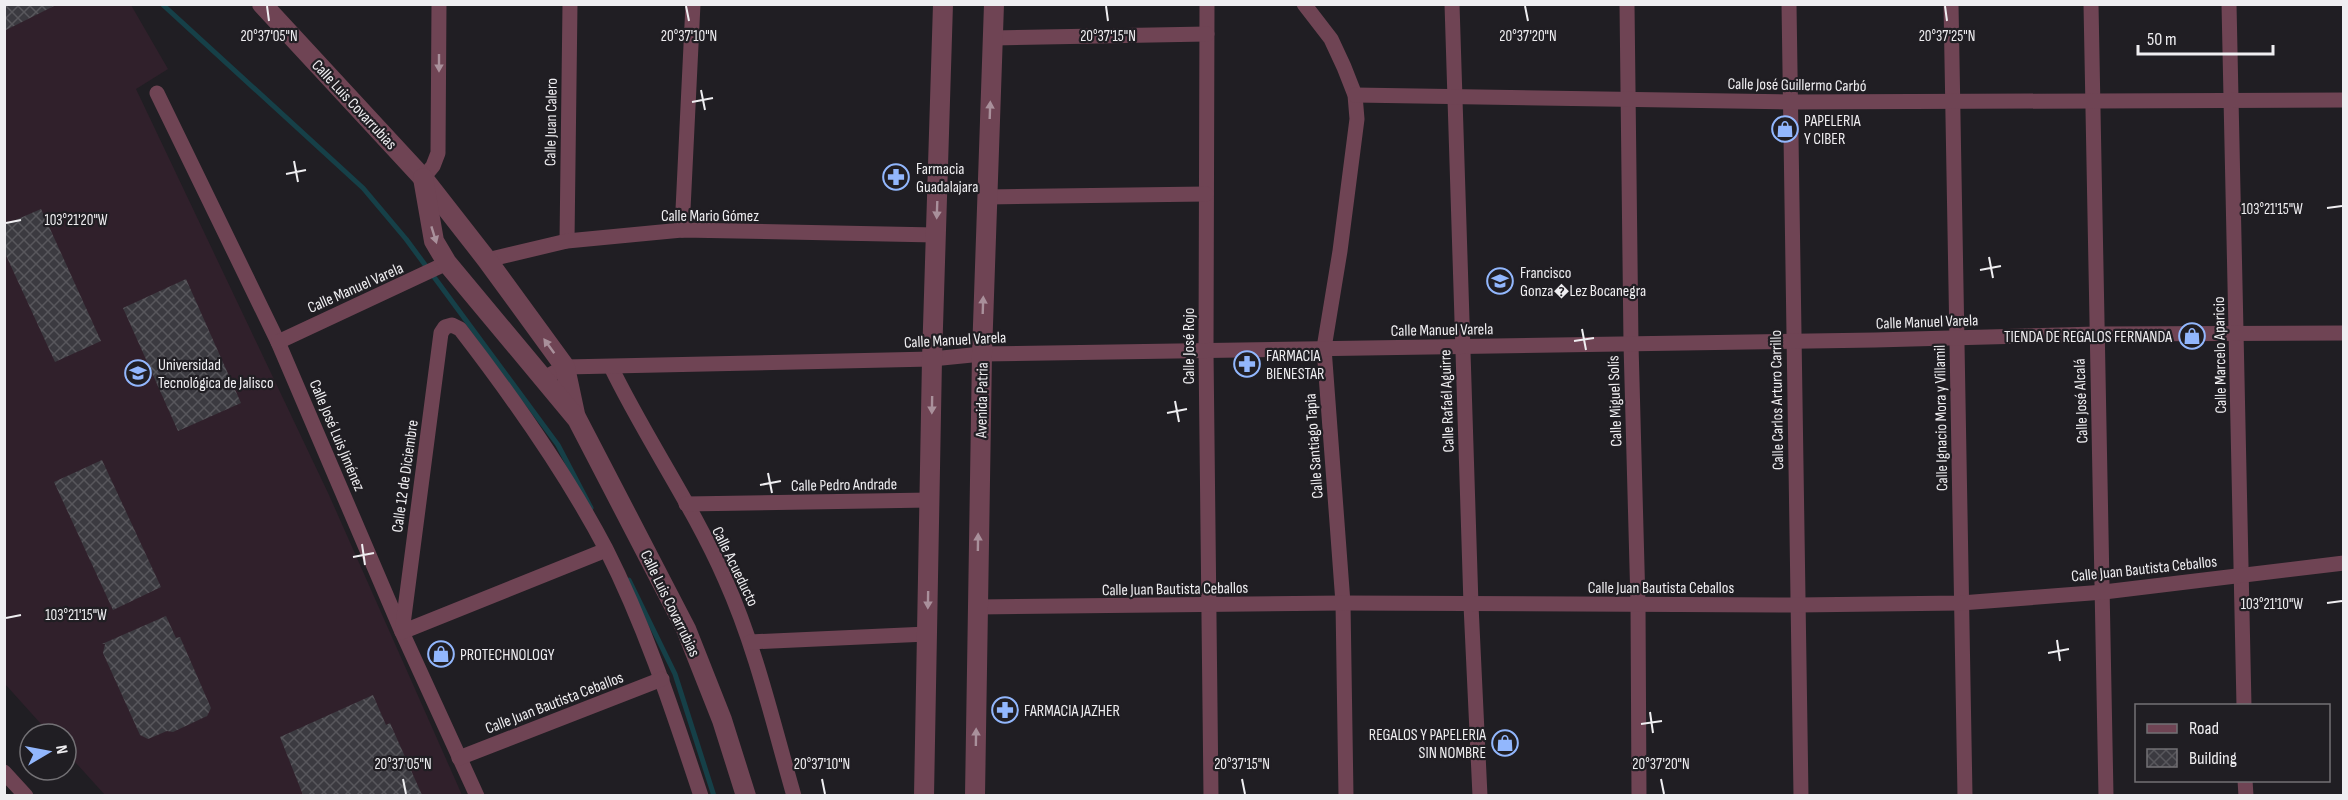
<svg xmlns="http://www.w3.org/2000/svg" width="2348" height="800" font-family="'Sofia Sans Condensed',sans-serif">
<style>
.education{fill:#30202b}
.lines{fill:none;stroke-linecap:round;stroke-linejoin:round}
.stream{stroke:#164048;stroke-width:5}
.building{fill:url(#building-cross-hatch)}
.minor{stroke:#6f4454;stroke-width:15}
.tertiary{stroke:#6f4454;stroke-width:20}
.oneway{fill:#a9909b}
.ticks{fill:none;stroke:#efeef1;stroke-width:2}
.labels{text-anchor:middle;stroke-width:4.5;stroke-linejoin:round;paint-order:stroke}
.street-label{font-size:16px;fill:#efeef1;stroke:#201e23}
.poi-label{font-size:16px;fill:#efeef1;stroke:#201e23;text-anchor:start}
.ticks-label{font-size:15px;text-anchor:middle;fill:#efeef1;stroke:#201e23;stroke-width:4.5;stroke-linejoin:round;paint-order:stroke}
</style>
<defs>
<pattern id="building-cross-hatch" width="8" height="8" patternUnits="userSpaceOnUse" patternTransform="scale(1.5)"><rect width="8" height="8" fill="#3b3a40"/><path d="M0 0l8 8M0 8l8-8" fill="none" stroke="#58575c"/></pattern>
</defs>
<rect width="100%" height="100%" fill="#201e23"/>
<polygon class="education" points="4,5 131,5 168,69 136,89 329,495 462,795 105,795 66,752 66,734 50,734 5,684"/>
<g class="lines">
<g class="stream">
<polyline points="162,4 363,188 406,239 558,445 591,508"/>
<polyline points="629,580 675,674 714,796"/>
</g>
</g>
<g class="building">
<polygon points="4,4 58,4 4,31"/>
<polygon points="41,209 101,341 55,362 4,251 4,225"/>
<polygon points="186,279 241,403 178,431 123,308"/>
<polygon points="102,460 161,587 113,610 54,482"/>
<polygon points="166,616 176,638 180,637 211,708 207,716 173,732 167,731 148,739 140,735 103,653 105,644 102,644"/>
<polygon points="373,695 386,725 390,723 422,795 303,795 280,737"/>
</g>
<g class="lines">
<g class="minor">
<polyline points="1207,4 1206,351 1211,796"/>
<polyline points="1304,4 1331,39 1344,67 1355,95 1357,119 1340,251 1324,348 1343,603 1346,796"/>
<polyline points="1452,4 1471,605 1480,796"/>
<polyline points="1627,4 1631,344 1638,604 1639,796"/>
<polyline points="1789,4 1801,796"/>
<polyline points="1951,4 1965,796"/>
<polyline points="2091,4 2106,796"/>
<polyline points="2229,4 2244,706"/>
<polyline points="993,38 1207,34"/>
<polyline points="157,93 278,342 402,632 477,796"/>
<polyline points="1355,95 1790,102 2344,100"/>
<polyline points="423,178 433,166 438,153 439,4"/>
<polyline points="987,197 1206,194"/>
<polyline points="682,230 693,4"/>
<polyline points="567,241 570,4"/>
<polyline points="487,260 567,241 682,230 936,235"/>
<polyline points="278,342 447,263"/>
<path d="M 611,367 C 646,439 693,506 725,579 C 756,648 773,723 794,796"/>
<polyline points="544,378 565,367 932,359 982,354 1875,340 2096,334 2344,333"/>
<polyline points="686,504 930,500"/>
<path d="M 606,550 L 402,632 L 441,333 L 445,327 L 452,325 L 460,329 C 514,399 565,471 606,549 C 646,628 673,712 701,796"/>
<polyline points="977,607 1343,603 1797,605 1961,603 2104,592 2344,563"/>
<polyline points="750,642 927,634"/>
<polyline points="459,758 662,679"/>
<polyline points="4,772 26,796"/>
<polyline points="2245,780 2246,796"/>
</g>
<g class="tertiary">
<polyline points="262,4 423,178 487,260 565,367 575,414"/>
<polyline points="423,178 434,241 447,263 577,419 686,629 722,720 746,796"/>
<polyline points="924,796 932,359 943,4"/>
<polyline points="975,796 982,354 994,4"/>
</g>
</g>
<defs><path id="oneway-solid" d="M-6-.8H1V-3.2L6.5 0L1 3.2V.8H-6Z" transform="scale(1.5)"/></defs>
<g class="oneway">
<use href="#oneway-solid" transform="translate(439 63) rotate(90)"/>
<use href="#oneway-solid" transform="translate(990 110) rotate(-88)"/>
<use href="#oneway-solid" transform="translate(937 210) rotate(92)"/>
<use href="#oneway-solid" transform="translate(434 235) rotate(73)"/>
<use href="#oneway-solid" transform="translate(983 305) rotate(-88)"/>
<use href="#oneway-solid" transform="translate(549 346) rotate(-126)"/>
<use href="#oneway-solid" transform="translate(932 405) rotate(91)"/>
<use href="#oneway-solid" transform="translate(978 542) rotate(-89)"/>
<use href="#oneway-solid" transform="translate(928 600) rotate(91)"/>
<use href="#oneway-solid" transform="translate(976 737) rotate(-89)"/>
</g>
<path class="ticks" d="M 267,6 L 269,21M 686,6 L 689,21M 1106,6 L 1108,21M 1525,6 L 1528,21M 1945,6 L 1947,21M 701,90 L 705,110M 692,102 L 713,98M 294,161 L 298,182M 286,174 L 306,170M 2327,208 L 2342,206M 6,223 L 21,220M 1989,257 L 1993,278M 1980,270 L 2001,266M 1582,329 L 1586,350M 1574,341 L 1594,338M 1175,401 L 1179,422M 1167,413 L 1187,409M 768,473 L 772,493M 760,485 L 781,481M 362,544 L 365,565M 353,557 L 374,553M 2327,603 L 2342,601M 6,618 L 21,615M 2057,640 L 2060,661M 2048,653 L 2069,649M 1650,712 L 1653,733M 1641,724 L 1662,721M 403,779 L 406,794M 822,779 L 825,794M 1242,779 L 1245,794M 1661,779 L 1664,794"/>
<defs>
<g id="shop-ring" transform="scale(1.35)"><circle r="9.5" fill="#201e23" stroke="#92b7fd" stroke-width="1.5"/><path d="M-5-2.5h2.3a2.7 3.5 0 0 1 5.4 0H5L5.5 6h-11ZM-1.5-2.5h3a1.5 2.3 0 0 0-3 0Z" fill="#92b7fd"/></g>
<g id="pharmacy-ring" transform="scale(1.35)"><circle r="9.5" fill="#201e23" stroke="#92b7fd" stroke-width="1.5"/><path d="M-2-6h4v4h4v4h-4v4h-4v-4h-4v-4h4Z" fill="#92b7fd"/></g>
<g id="school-ring" transform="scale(1.35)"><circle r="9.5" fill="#201e23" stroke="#92b7fd" stroke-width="1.5"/><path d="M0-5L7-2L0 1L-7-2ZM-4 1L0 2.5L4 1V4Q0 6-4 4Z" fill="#92b7fd"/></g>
<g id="university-ring" transform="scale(1.35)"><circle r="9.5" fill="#201e23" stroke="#92b7fd" stroke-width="1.5"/><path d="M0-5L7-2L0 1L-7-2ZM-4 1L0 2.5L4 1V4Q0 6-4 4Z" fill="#92b7fd"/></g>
</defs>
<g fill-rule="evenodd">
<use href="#shop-ring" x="1785" y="129"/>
<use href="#pharmacy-ring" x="896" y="177"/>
<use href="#school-ring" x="1500" y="281"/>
<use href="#shop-ring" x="2192" y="336"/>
<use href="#pharmacy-ring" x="1247" y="364"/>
<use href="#university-ring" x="138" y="373"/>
<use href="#shop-ring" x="441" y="654"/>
<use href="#pharmacy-ring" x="1005" y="710"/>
<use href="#shop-ring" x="1505" y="743"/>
</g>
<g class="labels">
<g class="street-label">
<text transform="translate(1797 84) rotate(1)" y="6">Calle José Guillermo Carbó</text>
<text transform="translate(355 104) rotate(47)" y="6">Calle Luis Covarrubias</text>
<text transform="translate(550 122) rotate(-89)" y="6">Calle Juan Calero</text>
<text x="710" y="221">Calle Mario Gómez</text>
<text transform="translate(355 287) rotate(-24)" y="6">Calle Manuel Varela</text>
<text transform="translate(1927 321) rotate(-2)" y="6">Calle Manuel Varela</text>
<text transform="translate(1442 329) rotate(-1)" y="6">Calle Manuel Varela</text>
<text transform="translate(955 339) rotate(-3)" y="6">Calle Manuel Varela</text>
<text transform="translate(1188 346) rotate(-90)" y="6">Calle José Rojo</text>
<text transform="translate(2219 355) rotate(-91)" y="6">Calle Marcelo Aparicio</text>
<text transform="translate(981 400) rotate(-89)" y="6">Avenida Patria</text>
<text transform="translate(1776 400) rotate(-91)" y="6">Calle Carlos Arturo Carrillo</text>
<text transform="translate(1446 401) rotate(-92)" y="6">Calle Rafaél Aguirre</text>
<text transform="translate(1614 401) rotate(-92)" y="6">Calle Miguel Solís</text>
<text transform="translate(2080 401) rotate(-92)" y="6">Calle José Alcalá</text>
<text transform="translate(1940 418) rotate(-91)" y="6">Calle Ignacio Mora y Villamil</text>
<text transform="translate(338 435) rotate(67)" y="6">Calle José Luis Jiménez</text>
<text transform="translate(1313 446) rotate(-94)" y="6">Calle Santiago Tapia</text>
<text transform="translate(404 476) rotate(-82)" y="6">Calle 12 de Diciembre</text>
<text transform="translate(844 484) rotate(-1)" y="6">Calle Pedro Andrade</text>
<text transform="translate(736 566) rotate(64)" y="6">Calle Acueducto</text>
<text transform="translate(2144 568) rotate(-6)" y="6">Calle Juan Bautista Ceballos</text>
<text x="1661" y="593">Calle Juan Bautista Ceballos</text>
<text transform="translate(1175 588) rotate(-1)" y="6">Calle Juan Bautista Ceballos</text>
<text transform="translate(671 603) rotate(64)" y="6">Calle Luis Covarrubias</text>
<text transform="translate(554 702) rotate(-21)" y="6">Calle Juan Bautista Ceballos</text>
</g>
<g class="poi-label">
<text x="1804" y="126">PAPELERIA<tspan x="1804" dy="18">Y CIBER</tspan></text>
<text x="916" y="174">Farmacia<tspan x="916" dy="18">Guadalajara</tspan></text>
<text x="1520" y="278">Francisco<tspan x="1520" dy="18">Gonza�Lez Bocanegra</tspan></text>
<text x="2172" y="342" text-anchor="end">TIENDA DE REGALOS FERNANDA</text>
<text x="1266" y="361">FARMACIA<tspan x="1266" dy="18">BIENESTAR</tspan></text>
<text x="158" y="370">Universidad<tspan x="158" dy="18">Tecnológica de Jalisco</tspan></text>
<text x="460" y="660">PROTECHNOLOGY</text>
<text x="1024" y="716">FARMACIA JAZHER</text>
<text x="1486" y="740" text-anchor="end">REGALOS Y PAPELERIA<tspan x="1486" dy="18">SIN NOMBRE</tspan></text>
</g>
</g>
<g class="ticks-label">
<text x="269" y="41">20°37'05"N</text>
<text x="689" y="41">20°37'10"N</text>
<text x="1108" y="41">20°37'15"N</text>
<text x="1528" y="41">20°37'20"N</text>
<text x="1947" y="41">20°37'25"N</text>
<text x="2272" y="214">103°21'15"W</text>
<text x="76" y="225">103°21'20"W</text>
<text x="2272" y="609">103°21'10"W</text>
<text x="76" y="620">103°21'15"W</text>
<text x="403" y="769">20°37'05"N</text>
<text x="822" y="769">20°37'10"N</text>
<text x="1242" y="769">20°37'15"N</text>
<text x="1661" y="769">20°37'20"N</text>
</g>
<rect width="2348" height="800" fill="none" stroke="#efeef1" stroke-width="12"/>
<rect x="2135" y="704" width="195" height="78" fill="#201e23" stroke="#737175" stroke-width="1.5"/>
<rect x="2147" y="724" width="30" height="9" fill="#6f4454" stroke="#737175" stroke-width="1.5"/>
<text x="2189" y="734" font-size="18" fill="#efeef1">Road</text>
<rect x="2147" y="749" width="30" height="18" fill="url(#building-cross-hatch)" stroke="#737175" stroke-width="1.5"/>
<text x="2189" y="764" font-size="18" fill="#efeef1">Building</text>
<g transform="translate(48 752) rotate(80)"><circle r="28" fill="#201e23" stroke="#737175" stroke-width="1.5"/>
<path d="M0-4.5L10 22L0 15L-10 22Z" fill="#92b7fd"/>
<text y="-9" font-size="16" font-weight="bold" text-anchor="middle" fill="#efeef1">N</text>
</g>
<path d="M2138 45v9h135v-9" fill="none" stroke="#efeef1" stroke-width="3"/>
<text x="2147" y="45" font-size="18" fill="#efeef1" stroke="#201e23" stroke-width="4.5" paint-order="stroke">50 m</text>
</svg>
